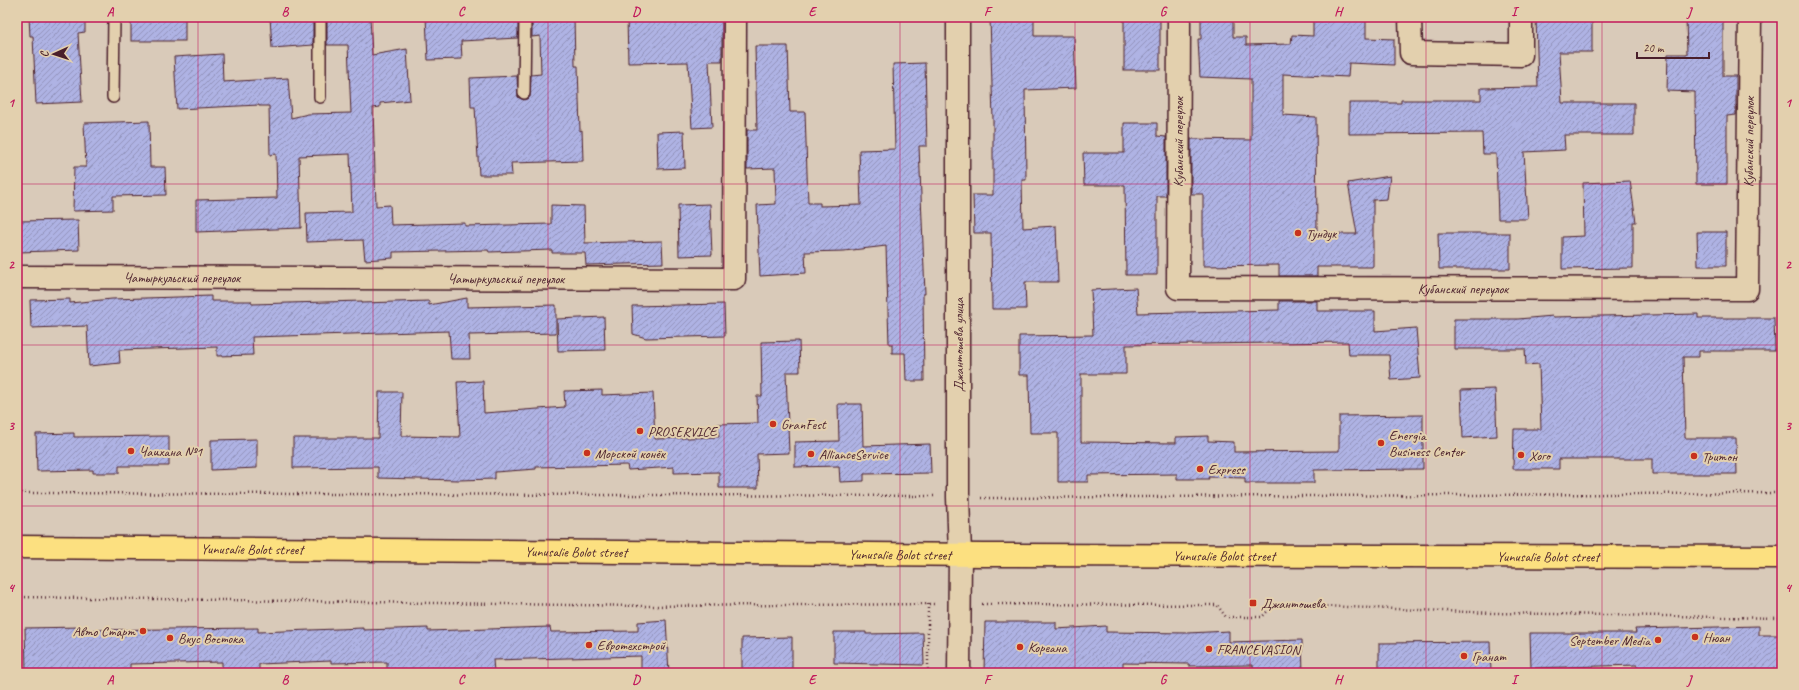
<svg xmlns="http://www.w3.org/2000/svg" width="1799" height="690" font-family="Caveat,sans-serif">
<style>
.building{fill:url(#building-hatch);stroke:#4a1f2b}
.lines{fill:none;stroke-linecap:round;stroke-linejoin:round}
.lane-casing{stroke:#4a1f2b;stroke-width:14}
.street-casing{stroke:#4a1f2b;stroke-width:25}
.primary-casing{stroke:#4a1f2b;stroke-width:25}
.path{stroke:#4a1f2b;stroke-width:2.5;stroke-dasharray:1 3;stroke-linecap:butt}
.lane{stroke:#e3d0ae;stroke-width:11}
.street{stroke:#e3d0ae;stroke-width:22}
.primary{stroke:#fce080;stroke-width:22}
.grid{fill:none;stroke:#c2185b;stroke-width:1;stroke-opacity:0.55}
.poi-dot{fill:#c8321e;stroke:#e3d0ae;stroke-width:1.5}
.labels{text-anchor:middle;stroke-width:4;stroke-linejoin:round;paint-order:stroke}
.street-label{font-size:14px;fill:#4a1f2b;stroke:#e3d0ae}
.poi-label{font-size:14px;fill:#4a1f2b;stroke:#e3d0ae;text-anchor:start}
.neatline{fill:none;stroke:#c2185b;stroke-width:1.5}
.grid-label{font-size:13px;text-anchor:middle;font-weight:bold;fill:#c2185b}
</style>
<defs>
<pattern id="building-hatch" width="6" height="6" patternUnits="userSpaceOnUse"><rect width="6" height="6" fill="#afb3e4"/><path d="M-1 1l2-2M0 6l6-6M5 7l2-2" fill="none" stroke="#9091b9"/></pattern>
</defs>
<rect width="100%" height="100%" fill="#d9cab9"/>
<filter id="ink" filterUnits="userSpaceOnUse"><feTurbulence type="fractalNoise" baseFrequency=".025" numOctaves="2"/><feDisplacementMap in="SourceGraphic" scale="8" xChannelSelector="R" yChannelSelector="G"/><feConvolveMatrix kernelMatrix="1 2 1 2 8 2 1 2 1" color-interpolation-filters="sRGB"/></filter>
<g filter="url(#ink)">
<g class="building">
<polygon points="29,17 85,17 85,32 78,33 82,102 36,104 33,36 30,36"/>
<rect x="131" y="17" width="54" height="24"/>
<polygon points="270,17 313,17 313,45 272,48"/>
<polygon points="327,17 370,17 372,55 407,49 410,100 380,103 380,107 373,108 376,206 390,205 391,225 465,223 465,226 551,224 551,205 584,206 585,243 662,241 663,263 586,265 585,253 552,253 552,250 489,252 488,250 393,252 393,258 365,260 363,240 307,242 306,213 352,212 350,154 299,156 301,228 196,232 196,200 277,198 276,154 270,155 269,106 259,106 259,105 177,109 174,57 222,54 223,82 288,78 291,118 308,114 351,113 348,45 327,45"/>
<polygon points="426,17 518,17 518,38 461,41 462,59 428,60"/>
<polygon points="532,17 574,17 575,66 578,66 580,131 582,130 583,161 511,163 512,175 479,175 475,107 471,107 470,78 517,76 518,97 524,100 530,97 531,75 541,74 540,36 532,37"/>
<polygon points="627,17 722,17 722,61 709,61 712,127 692,128 688,62 628,63"/>
<polygon points="990,17 1034,17 1034,36 1074,36 1076,88 1025,90 1026,180 1022,180 1023,228 1056,226 1058,282 1025,282 1026,309 992,309 991,233 974,233 973,195 993,195 993,120"/>
<rect x="1124" y="17" width="36" height="53"/>
<polygon points="1201,17 1233,17 1233,37 1246,37 1246,45 1291,44 1292,35 1313,36 1313,17 1366,17 1366,38 1394,39 1394,65 1349,63 1348,77 1283,74 1283,115 1316,117 1317,234 1357,234 1348,183 1390,176 1387,199 1373,200 1373,267 1317,267 1317,276 1279,276 1279,265 1203,266 1203,194 1191,194 1191,139 1251,140 1251,79 1200,77 1198,39 1201,39"/>
<polygon points="1536,17 1592,17 1592,52 1559,52 1562,103 1634,103 1634,135 1564,135 1565,150 1524,152 1528,219 1498,219 1496,154 1483,154 1482,133 1349,134 1349,103 1401,103 1401,100 1481,100 1481,88 1538,87"/>
<polygon points="1686,17 1723,17 1723,76 1736,76 1736,115 1727,116 1727,184 1696,184 1695,92 1667,91 1668,54 1687,54"/>
<polygon points="755,46 788,46 790,112 805,112 808,203 820,203 820,206 861,205 859,150 895,149 893,64 925,63 927,146 919,146 925,294 923,294 924,381 906,381 905,353 892,353 892,344 889,344 886,246 844,251 805,252 806,273 760,276 757,205 776,204 775,168 747,169 747,130 757,130"/>
<polygon points="149,121 150,167 165,167 166,195 113,196 113,210 73,211 74,167 86,167 84,123"/>
<polygon points="1124,123 1157,123 1157,136 1166,137 1166,196 1157,196 1157,275 1126,275 1125,185 1084,185 1083,153 1124,153"/>
<polygon points="684,131 685,168 658,169 657,132"/>
<polygon points="1630,181 1636,222 1633,222 1633,268 1562,269 1562,237 1584,236 1583,183"/>
<polygon points="710,204 712,255 679,256 678,205"/>
<polygon points="78,220 79,250 19,252 18,221"/>
<polygon points="1697,232 1726,232 1726,266 1698,266"/>
<polygon points="1438,233 1510,233 1510,269 1439,269"/>
<polygon points="1136,288 1138,313 1279,310 1279,301 1317,301 1317,311 1375,311 1375,331 1416,328 1420,378 1391,380 1389,355 1349,355 1348,342 1126,345 1126,374 1081,374 1081,442 1176,443 1176,437 1208,436 1208,441 1234,442 1234,452 1339,451 1339,416 1423,415 1423,469 1314,470 1314,483 1245,483 1245,478 1208,477 1209,479 1177,479 1177,474 1088,475 1088,482 1058,482 1058,433 1030,433 1029,375 1019,375 1019,336 1093,335 1091,290"/>
<polygon points="211,296 211,301 251,301 252,304 362,301 362,303 429,301 429,305 467,298 467,307 556,305 556,333 469,335 470,359 451,359 449,331 252,337 253,355 217,356 217,347 119,350 120,363 89,366 87,326 31,328 30,300 70,299 70,303 112,299"/>
<polygon points="724,304 725,336 646,338 633,334 632,306"/>
<polygon points="1698,314 1698,318 1774,318 1775,351 1699,351 1699,357 1683,357 1685,438 1736,438 1737,474 1652,474 1652,459 1559,459 1559,469 1513,469 1514,429 1541,429 1539,364 1526,365 1525,349 1454,349 1454,319 1518,319 1553,316 1553,317"/>
<polygon points="604,317 605,350 558,351 557,319"/>
<polygon points="799,341 800,372 786,372 789,453 757,454 758,488 719,488 719,472 674,473 674,467 628,470 627,465 536,467 536,469 495,472 495,479 458,480 378,478 378,467 293,468 293,438 378,438 379,392 402,392 401,436 460,437 457,382 483,381 484,413 565,407 564,391 602,390 602,395 653,393 655,439 719,437 718,424 758,423 757,396 762,396 761,342"/>
<polygon points="1495,389 1497,436 1463,438 1461,390"/>
<polygon points="838,404 862,404 863,446 930,444 931,473 864,474 864,481 840,482 839,466 795,467 795,442 839,441"/>
<polygon points="74,433 74,437 169,436 169,466 119,466 119,473 93,473 93,470 37,471 36,434"/>
<polygon points="257,439 257,468 211,470 211,440"/>
<polygon points="666,620 669,673 641,673 641,656 493,660 494,672 387,673 387,662 331,663 331,661 259,664 259,671 222,672 222,662 130,664 130,671 26,673 25,628 82,627 82,630 258,628 258,632 363,628 363,630 428,628 428,631 550,627 551,632 638,631 638,622"/>
<polygon points="985,622 1056,622 1056,629 1106,626 1106,632 1188,633 1229,631 1229,642 1302,640 1303,673 1253,673 1253,665 1189,666 1189,664 1123,663 1123,673 984,673"/>
<polygon points="1759,626 1759,635 1782,635 1782,673 1637,673 1637,665 1531,668 1530,633 1636,633 1635,629"/>
<polygon points="834,632 866,632 866,634 923,633 924,665 834,663"/>
<polygon points="792,637 792,673 742,673 742,638"/>
<polygon points="1490,642 1491,673 1379,673 1379,643"/>
</g>
<g class="lines">
<g class="lane-casing">
<g id="lane">
<polyline points="524,93 525,17"/>
<polyline points="113,97 114,17"/>
<polyline points="320,97 320,17"/>
</g>
</g>
<g class="street-casing">
<g id="street">
<polyline points="958,17 958,497 960,554 959,673"/>
<path id="s1" d="M 1179,17 L 1178,288 L 1747,289 L 1750,17"/>
<polyline points="1410,17 1411,53 1521,55 1521,17"/>
<path id="s2" d="M 17,277 L 734,279 L 735,17"/>
</g>
</g>
<g class="primary-casing">
<g id="primary">
<path id="s3" d="M 17,547 L 984,555 L 1782,557"/>
</g>
</g>
<g class="path">
<polyline points="17,493 936,496"/>
<polyline points="981,498 1782,493"/>
<polyline points="17,597 643,606 936,604"/>
<polyline points="928,604 928,673"/>
<polyline points="982,604 1217,605 1226,617 1262,617 1274,604 1493,613 1782,618"/>
</g>
<use href="#lane" class="lane"/>
<use href="#street" class="street"/>
<use href="#primary" class="primary"/>
</g>
</g>
<path class="grid" d="M 198,17 L 198,673M 373,17 L 373,673M 548,17 L 548,673M 724,17 L 724,673M 900,17 L 900,673M 1075,17 L 1075,673M 1250,17 L 1250,673M 1426,17 L 1426,673M 1602,17 L 1602,673M 17,184 L 1782,184M 17,345 L 1782,345M 17,506 L 1782,506"/>
<g class="poi-dot">
<circle cx="1298" cy="233" r="4"/>
<circle cx="773" cy="424" r="4"/>
<circle cx="640" cy="431" r="4"/>
<circle cx="1381" cy="443" r="4"/>
<circle cx="131" cy="451" r="4"/>
<circle cx="587" cy="453" r="4"/>
<circle cx="811" cy="454" r="4"/>
<circle cx="1521" cy="455" r="4"/>
<circle cx="1694" cy="456" r="4"/>
<circle cx="1200" cy="469" r="4"/>
<rect x="1249" y="599" width="8" height="8" rx="2"/>
<circle cx="143" cy="631" r="4"/>
<circle cx="1695" cy="637" r="4"/>
<circle cx="170" cy="638" r="4"/>
<circle cx="1658" cy="640" r="4"/>
<circle cx="589" cy="645" r="4"/>
<circle cx="1020" cy="647" r="4"/>
<circle cx="1209" cy="649" r="4"/>
<circle cx="1464" cy="656" r="4"/>
</g>
<g class="labels">
<g class="street-label">
<text transform="translate(1178 142) rotate(-90)" y="5">Кубанский переулок</text>
<text dy="5" stroke="none"><textPath href="#s1" startOffset="987">Кубанский переулок</textPath></text>
<text dy="5" stroke="none"><textPath href="#s2" startOffset="165">Чатыркульский переулок</textPath></text>
<text dy="5" stroke="none"><textPath href="#s2" startOffset="489">Чатыркульский переулок</textPath></text>
<text dy="5" stroke="none"><textPath href="#s1" startOffset="556">Кубанский переулок</textPath></text>
<text transform="translate(958 345) rotate(-90)" y="5">Джантошева улица</text>
<text dy="5" stroke="none"><textPath href="#s3" startOffset="235">Yunusalie Bolot street</textPath></text>
<text dy="5" stroke="none"><textPath href="#s3" startOffset="559">Yunusalie Bolot street</textPath></text>
<text dy="5" stroke="none"><textPath href="#s3" startOffset="883">Yunusalie Bolot street</textPath></text>
<text dy="5" stroke="none"><textPath href="#s3" startOffset="1207">Yunusalie Bolot street</textPath></text>
<text dy="5" stroke="none"><textPath href="#s3" startOffset="1531">Yunusalie Bolot street</textPath></text>
</g>
<g class="poi-label">
<text x="1306" y="238">Тундук</text>
<text x="781" y="429">GranFest</text>
<text x="648" y="436">PROSERVICE</text>
<text x="1389" y="440">Energia<tspan x="1389" dy="16">Business Center</tspan></text>
<text x="139" y="456">Чаихана №1</text>
<text x="595" y="458">Морской конёк</text>
<text x="819" y="459">AllianceService</text>
<text x="1529" y="460">Хого</text>
<text x="1702" y="461">Тритон</text>
<text x="1208" y="474">Express</text>
<text x="1261" y="608">Джантошева</text>
<text x="135" y="636" text-anchor="end">Авто Старт</text>
<text x="1703" y="642">Нюан</text>
<text x="178" y="643">Вкус Востока</text>
<text x="1650" y="645" text-anchor="end">September Media</text>
<text x="597" y="650">Евротехстрой</text>
<text x="1028" y="652">Кореана</text>
<text x="1217" y="654">FRANCEVASION</text>
<text x="1472" y="661">Гранат</text>
</g>
</g>
<rect width="1799" height="690" fill="none" stroke="#e3d0ae" stroke-width="44"/>
<g transform="translate(54 54) rotate(267)" stroke="#e3d0ae" stroke-width="3" paint-order="stroke">
<path d="M0-3L7 15L0 10L-7 15Z" fill="#4a1f2b"/>
<text y="-6" font-size="11" font-weight="bold" text-anchor="middle" fill="#4a1f2b">С</text>
</g>
<path d="M1637 52v6h72v-6" fill="none" stroke="#4a1f2b" stroke-width="2"/>
<text x="1643" y="52" font-size="12" fill="#4a1f2b" stroke="#e3d0ae" stroke-width="3" paint-order="stroke">20 m</text>
<rect x="22" y="22" width="1755" height="646" class="neatline"/>
<g class="grid-label">
<text x="110" y="16">A</text>
<text x="285" y="16">B</text>
<text x="461" y="16">C</text>
<text x="636" y="16">D</text>
<text x="812" y="16">E</text>
<text x="987" y="16">F</text>
<text x="1163" y="16">G</text>
<text x="1338" y="16">H</text>
<text x="1514" y="16">I</text>
<text x="1689" y="16">J</text>
<text x="11" y="107">1</text>
<text x="1788" y="107">1</text>
<text x="11" y="269">2</text>
<text x="1788" y="269">2</text>
<text x="11" y="430">3</text>
<text x="1788" y="430">3</text>
<text x="11" y="592">4</text>
<text x="1788" y="592">4</text>
<text x="110" y="684">A</text>
<text x="285" y="684">B</text>
<text x="461" y="684">C</text>
<text x="636" y="684">D</text>
<text x="812" y="684">E</text>
<text x="987" y="684">F</text>
<text x="1163" y="684">G</text>
<text x="1338" y="684">H</text>
<text x="1514" y="684">I</text>
<text x="1689" y="684">J</text>
</g>
</svg>
